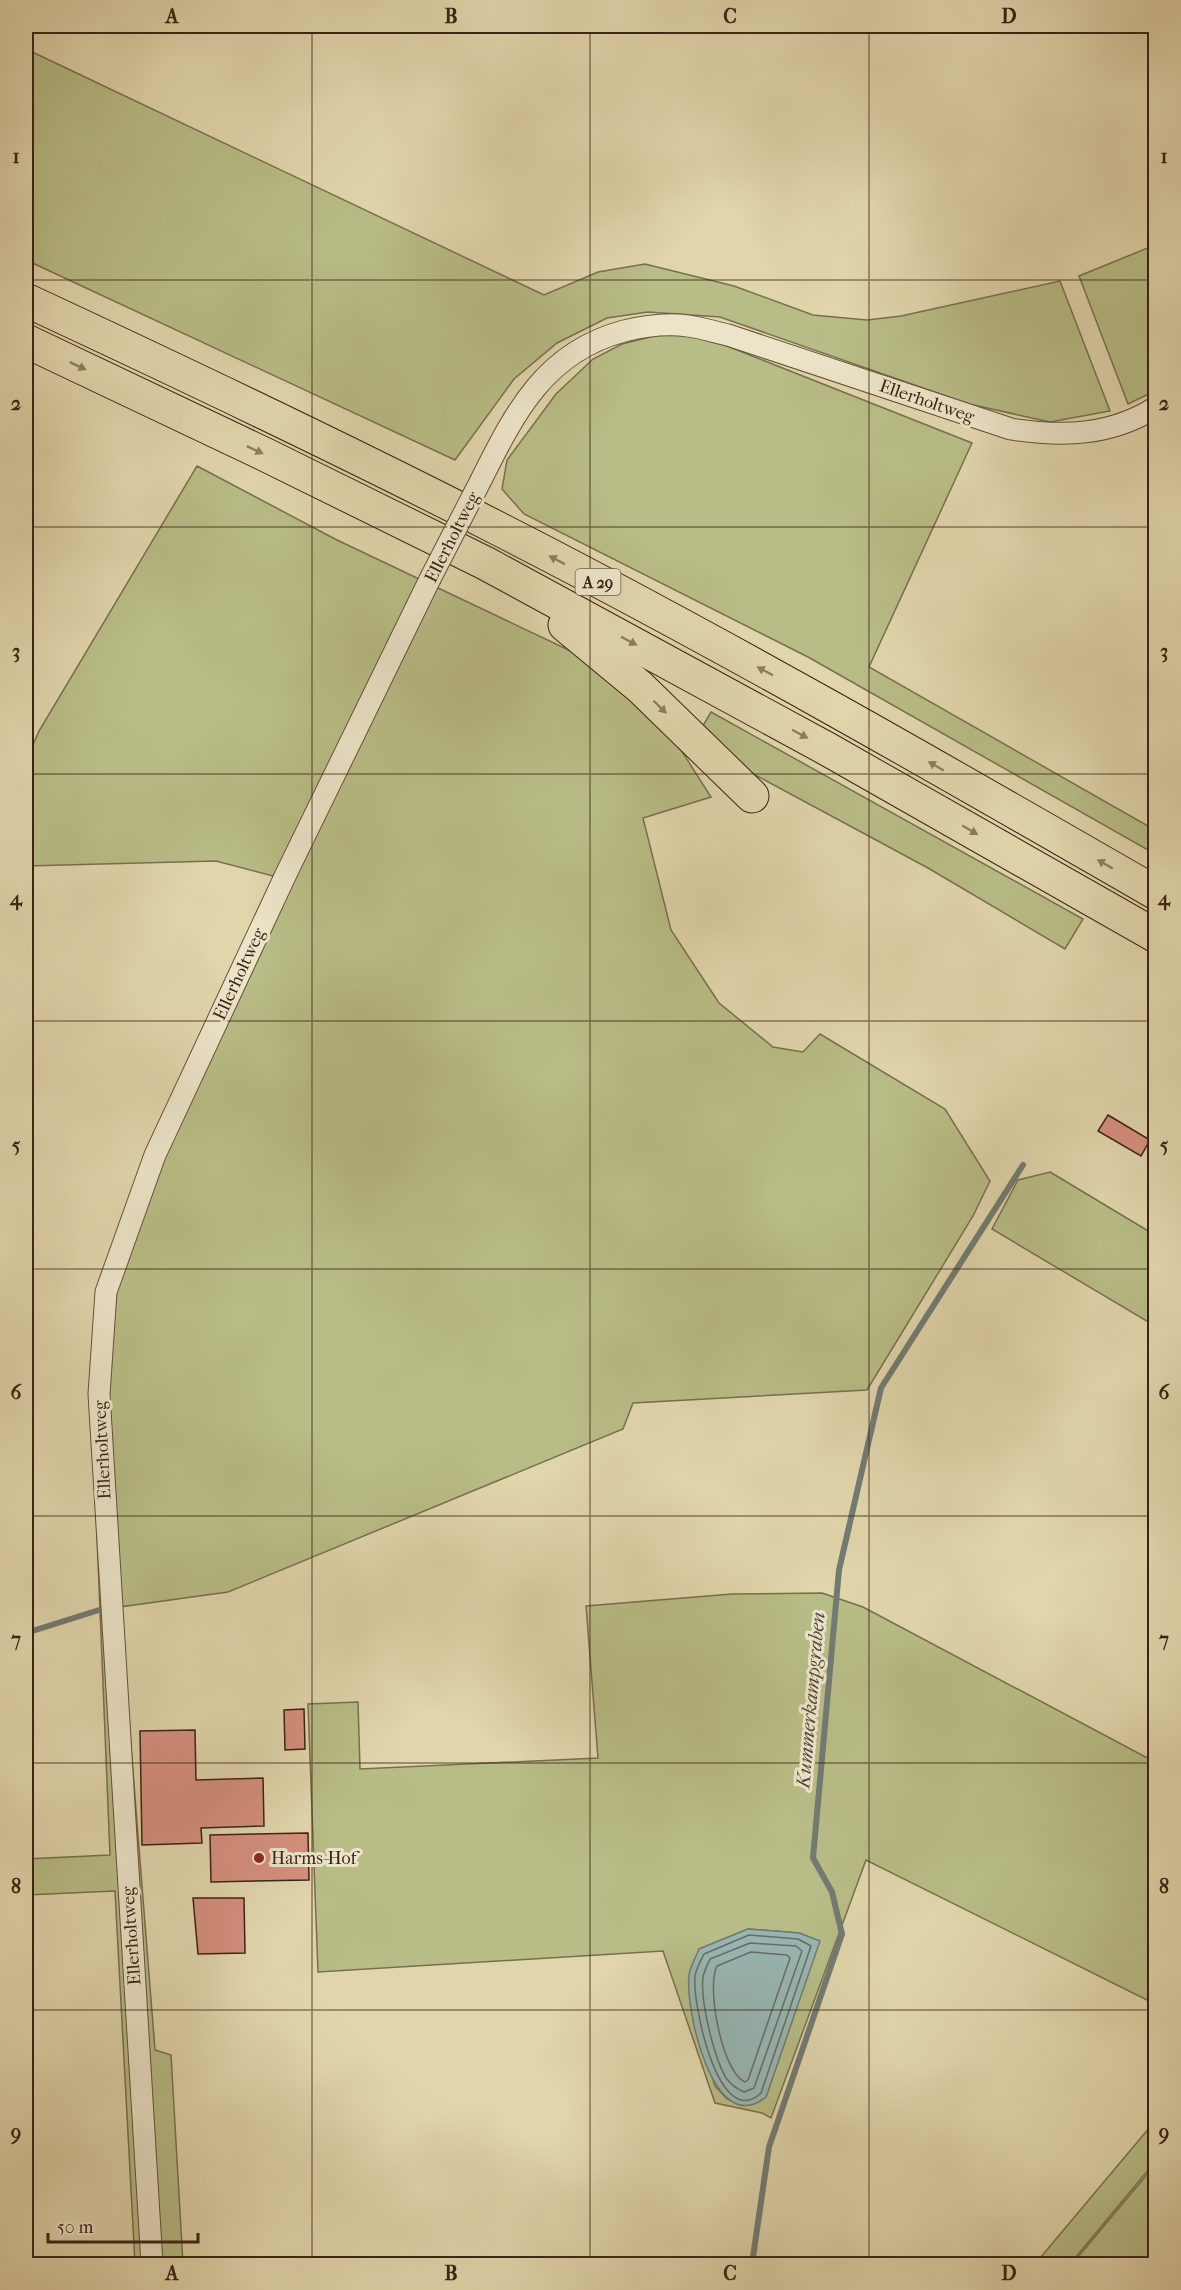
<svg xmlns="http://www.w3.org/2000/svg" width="1181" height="2290" font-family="'IM FELL French Canon',serif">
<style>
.green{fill:#b8bc86;stroke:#796f4d;stroke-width:1.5;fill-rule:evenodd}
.water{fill:#97b6b3;stroke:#727b73;stroke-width:1.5}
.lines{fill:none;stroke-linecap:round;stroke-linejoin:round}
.shore{stroke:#686c64;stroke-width:1.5}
.stream{stroke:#727b73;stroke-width:6}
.building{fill:#d58f7e;stroke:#3a2214;stroke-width:1.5}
.minor-casing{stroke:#644f3a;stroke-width:23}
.motorway-casing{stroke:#3a2214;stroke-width:35}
.minor{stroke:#ece4c9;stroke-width:21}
.motorway{stroke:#e1d5ac;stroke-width:33}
.minor-bridge-casing{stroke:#644f3a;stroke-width:23;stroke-linecap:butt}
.minor-bridge{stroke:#ece4c9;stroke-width:21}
.oneway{fill:#8e7c60}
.grid{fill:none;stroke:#3a2214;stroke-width:1.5;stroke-opacity:0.55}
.poi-dot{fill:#8f2418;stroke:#ece4c9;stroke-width:2}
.labels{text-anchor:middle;stroke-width:6;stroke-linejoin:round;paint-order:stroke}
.shield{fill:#ece4c9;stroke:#6f5c4a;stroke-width:1.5}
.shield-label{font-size:16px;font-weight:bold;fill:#3a2214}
.street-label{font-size:18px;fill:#3a2214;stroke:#ece4c9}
.poi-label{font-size:18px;fill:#3a2214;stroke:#ece4c9;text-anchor:start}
.water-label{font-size:20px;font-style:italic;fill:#51473c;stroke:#ece4c9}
.neatline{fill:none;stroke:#3a2214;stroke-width:2}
.grid-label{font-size:20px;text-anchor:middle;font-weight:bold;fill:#3a2214}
</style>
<rect width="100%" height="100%" fill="#e1d5ac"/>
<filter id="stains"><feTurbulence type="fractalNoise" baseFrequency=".00333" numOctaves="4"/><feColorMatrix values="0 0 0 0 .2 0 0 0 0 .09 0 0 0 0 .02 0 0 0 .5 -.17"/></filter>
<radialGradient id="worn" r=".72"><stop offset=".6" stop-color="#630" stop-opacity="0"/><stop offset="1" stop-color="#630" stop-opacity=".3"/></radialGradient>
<g class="green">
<polygon points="26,49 544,295 598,272 645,264 734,286 813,315 867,320 901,316 1060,281 1110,411 1050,422 969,404 720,317 648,312 607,318 557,343 514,379 455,460 26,260"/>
<polygon points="1155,245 1155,391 1128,404 1079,276"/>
<polygon points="662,334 690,336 722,344 972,443 869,667 1155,830 1155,854 808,657 524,514 502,489 507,460 556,394 593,359 622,344"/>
<polygon points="197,466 337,540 577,654 632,697 681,750 711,797 643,818 671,930 719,1003 773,1047 803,1052 820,1034 945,1109 990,1181 973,1216 867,1390 633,1403 623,1429 228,1592 120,1607 155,2050 171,2055 183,2264 135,2264 115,1891 26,1895 26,1859 110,1855 91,1390 100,1291 277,877 216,861 26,866 26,761 39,731"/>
<polygon points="711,712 1083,919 1065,949 928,868 744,769 701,729"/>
<polygon points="1050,1172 1155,1235 1155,1326 992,1229 1018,1180"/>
<path d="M 822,1593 L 863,1607 L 1155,1762 L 1155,2004 L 866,1860 L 771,2118 L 762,2113 L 715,2103 L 663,1951 L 318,1972 L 308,1704 L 358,1702 L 360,1769 L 598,1758 L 586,1606 L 732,1594 ZM 748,1929 L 799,1933 L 819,1941 L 766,2097 L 742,2106 L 727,2099 L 715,2086 L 693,2017 L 699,1949 Z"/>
<polygon points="1155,2121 1155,2162 1070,2264 1035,2264"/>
<polygon points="1155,2165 1155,2264 1072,2264"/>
</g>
<path class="water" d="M 748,1929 L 799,1933 L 820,1941 L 766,2097 C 713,2140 685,2009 689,1975 C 690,1967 696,1957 699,1949 Z"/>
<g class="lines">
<g class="shore">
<path d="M 749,1935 L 798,1939 L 811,1946 L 761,2093 C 718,2133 692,2001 695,1976 C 696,1969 701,1960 704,1954 Z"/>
<path d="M 750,1943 L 796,1946 L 802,1951 L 754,2088 L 744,2092 C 737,2089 731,2085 726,2078 C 714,2057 700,2001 703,1977 C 704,1971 708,1964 710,1959 Z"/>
<path d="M 751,1952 L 787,1955 L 790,1958 L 748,2080 L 745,2082 C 722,2072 706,1987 717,1966 Z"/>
</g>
<g class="stream">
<polyline points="26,1633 99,1610"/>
<polyline points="752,2264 769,2147 842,1934 832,1892 813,1858 839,1570 881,1388 1023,1165"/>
</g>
</g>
<g class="building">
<polygon points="1108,1115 1150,1140 1141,1156 1098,1131"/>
<polygon points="304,1709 305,1749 285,1750 284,1710"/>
<polygon points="195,1730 196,1780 263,1778 264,1826 201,1828 202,1843 142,1845 140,1731"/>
<polygon points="308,1833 309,1880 211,1882 210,1835"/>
<polygon points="193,1898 244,1898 245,1953 198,1954"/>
</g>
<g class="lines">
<g class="minor-casing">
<g id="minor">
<path d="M 481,480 C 515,412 545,352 624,331 C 644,326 668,323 688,326 C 702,328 715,332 728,335 L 1011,429 C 1062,437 1111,436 1156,407"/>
<polyline points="152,2264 99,1394 106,1292 155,1155 287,872 430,579"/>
</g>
</g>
<g class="motorway-casing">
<g id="motorway">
<path d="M 26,300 C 185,374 343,449 499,529 C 722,643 939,768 1156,893"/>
<polyline points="26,341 264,454 485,563 829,750 1156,936"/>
<polyline points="565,625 640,687 752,796"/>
</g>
</g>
<use href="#minor" class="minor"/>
<use href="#motorway" class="motorway"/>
<g class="minor-bridge-casing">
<polyline id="minor-bridge" points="430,579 481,480"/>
</g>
<use href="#minor-bridge" class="minor-bridge"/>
</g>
<defs><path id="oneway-solid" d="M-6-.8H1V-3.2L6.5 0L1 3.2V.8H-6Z" transform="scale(1.5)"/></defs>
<g class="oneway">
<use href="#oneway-solid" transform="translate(78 366) rotate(25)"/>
<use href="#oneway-solid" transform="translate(255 450) rotate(25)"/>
<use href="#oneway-solid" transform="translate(557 560) rotate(-152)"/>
<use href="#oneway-solid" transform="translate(629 641) rotate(28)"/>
<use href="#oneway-solid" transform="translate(765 671) rotate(-152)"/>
<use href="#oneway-solid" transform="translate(660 707) rotate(44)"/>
<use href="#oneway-solid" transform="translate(800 734) rotate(28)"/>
<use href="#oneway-solid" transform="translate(936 766) rotate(-150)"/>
<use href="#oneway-solid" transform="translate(970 830) rotate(30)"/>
<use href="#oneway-solid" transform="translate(1105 864) rotate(-150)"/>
</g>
<path class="grid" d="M 312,26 L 312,2264M 590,26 L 590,2264M 869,26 L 869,2264M 26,280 L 1156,280M 26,527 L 1156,527M 26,774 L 1156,774M 26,1021 L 1156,1021M 26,1269 L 1156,1269M 26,1516 L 1156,1516M 26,1763 L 1156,1763M 26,2010 L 1156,2010"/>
<circle class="poi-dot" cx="259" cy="1858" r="6"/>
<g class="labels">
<rect class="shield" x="575.5" y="569" width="45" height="26" rx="4.5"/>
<g class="shield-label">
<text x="598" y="588">A 29</text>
</g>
<g class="street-label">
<text transform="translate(927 401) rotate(19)" y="6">Ellerholtweg</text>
<text transform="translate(452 537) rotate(-63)" y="6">Ellerholtweg</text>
<text transform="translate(239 974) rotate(-65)" y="6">Ellerholtweg</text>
<text transform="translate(102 1450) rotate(-93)" y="6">Ellerholtweg</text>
<text transform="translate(131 1936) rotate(-94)" y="6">Ellerholtweg</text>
</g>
<g class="poi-label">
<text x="271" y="1864">Harms-Hof</text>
</g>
<g class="water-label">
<text transform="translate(810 1700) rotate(-85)" y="7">Kummerkampgraben</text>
</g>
</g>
<rect width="1181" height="2290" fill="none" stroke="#e1d5ac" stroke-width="66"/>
<path d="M48 2233v9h150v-9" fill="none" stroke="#3a2214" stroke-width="3"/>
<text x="57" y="2233" font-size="18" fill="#3a2214" stroke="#ece4c9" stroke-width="4.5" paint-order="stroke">50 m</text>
<rect x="33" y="33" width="1115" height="2224" class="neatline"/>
<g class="grid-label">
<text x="172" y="23">A</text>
<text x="451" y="23">B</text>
<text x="730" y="23">C</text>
<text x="1009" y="23">D</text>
<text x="16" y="163">1</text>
<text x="1164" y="163">1</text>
<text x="16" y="410">2</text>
<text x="1164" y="410">2</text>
<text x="16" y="658">3</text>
<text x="1164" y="658">3</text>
<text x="16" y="905">4</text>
<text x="1164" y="905">4</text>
<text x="16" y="1152">5</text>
<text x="1164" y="1152">5</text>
<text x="16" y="1399">6</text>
<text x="1164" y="1399">6</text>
<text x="16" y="1646">7</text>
<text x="1164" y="1646">7</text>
<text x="16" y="1893">8</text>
<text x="1164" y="1893">8</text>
<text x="16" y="2140">9</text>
<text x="1164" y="2140">9</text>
<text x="172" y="2280">A</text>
<text x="451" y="2280">B</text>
<text x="730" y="2280">C</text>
<text x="1009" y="2280">D</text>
</g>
<rect width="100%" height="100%" filter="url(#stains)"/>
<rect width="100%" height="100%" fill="url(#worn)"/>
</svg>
